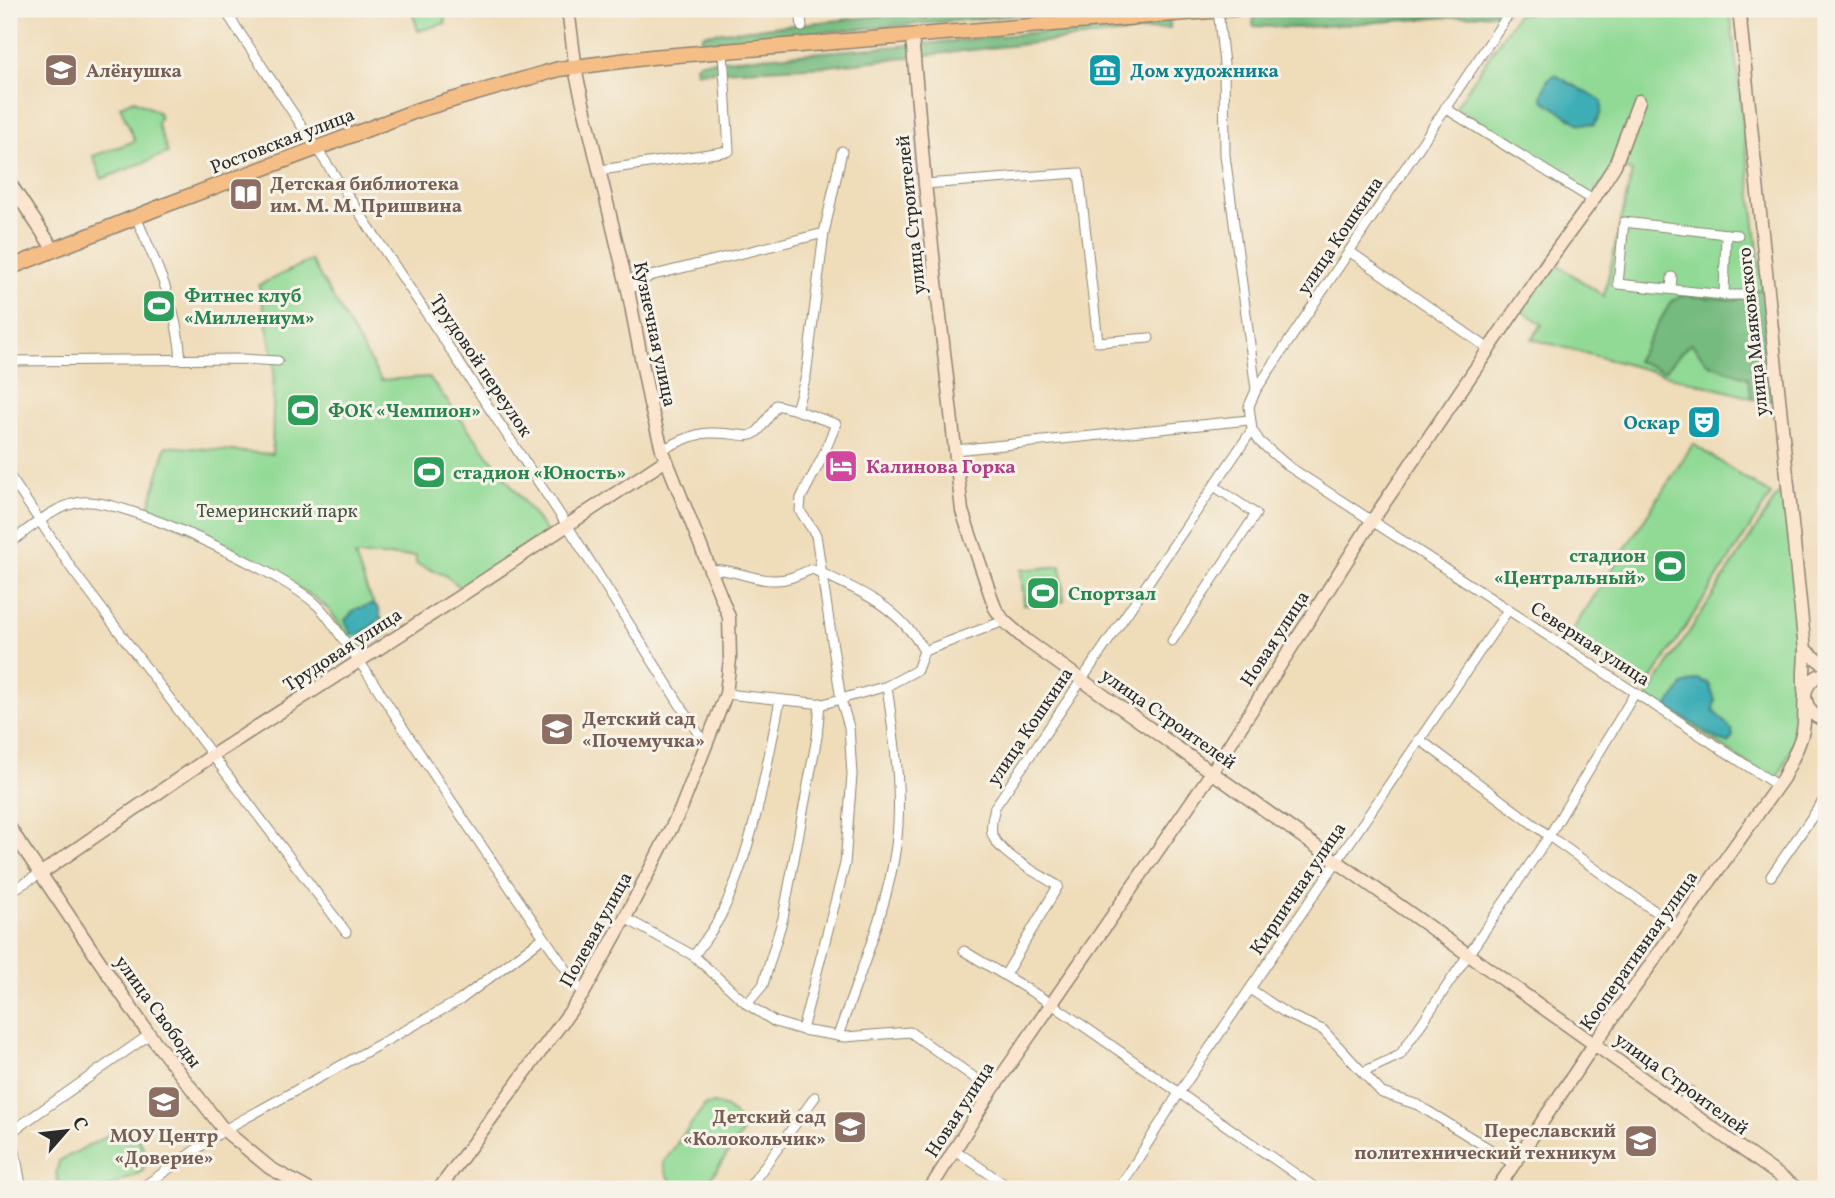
<svg xmlns="http://www.w3.org/2000/svg" width="1835" height="1198" font-family="Vollkorn,serif">
<style>
.green{fill:#91da95;stroke:#5e8260;stroke-width:2}
.forest{fill:#74ba7e;stroke:#507254;stroke-width:2}
.water{fill:#3cadb6;stroke:#346c70;stroke-width:2}
.lines{fill:none;stroke-linecap:round;stroke-linejoin:round}
.street-casing{stroke:#8d8472;stroke-width:11}
.secondary-casing{stroke:#8d8472;stroke-width:15}
.primary-casing{stroke:#8d8472;stroke-width:17}
.street{stroke:#fff;stroke-width:9}
.secondary{stroke:#fbe5cf;stroke-width:12}
.primary{stroke:#f6be87;stroke-width:14}
.labels{text-anchor:middle;stroke-width:6;stroke-linejoin:round;paint-order:stroke}
.education-label{font-size:19px;font-weight:bold;fill:#785e54;stroke:#f7f3e8;text-anchor:start}
.culture-label{font-size:19px;font-weight:bold;fill:#0d838f;stroke:#f7f3e8;text-anchor:start}
.street-label{font-size:19px;fill:#2b2b2b;stroke:#f7f3e8}
.leisure-label{font-size:19px;font-weight:bold;fill:#27864d;stroke:#f7f3e8;text-anchor:start}
.hotel-label{font-size:19px;font-weight:bold;fill:#b23c85;stroke:#f7f3e8;text-anchor:start}
.park-label{font-size:19px;fill:#445746;stroke:#f7f3e8}
</style>
<rect width="100%" height="100%" fill="#f7f3e8"/>
<filter id="ink" filterUnits="userSpaceOnUse"><feTurbulence type="fractalNoise" baseFrequency=".0143" numOctaves="2"/><feDisplacementMap in="SourceGraphic" scale="14" xChannelSelector="R" yChannelSelector="G"/><feConvolveMatrix kernelMatrix="1 2 1 2 8 2 1 2 1" color-interpolation-filters="sRGB"/></filter>
<filter id="wash" filterUnits="userSpaceOnUse"><feTurbulence type="fractalNoise" baseFrequency=".00686" numOctaves="4" result="noise"/><feDisplacementMap in="SourceGraphic" scale="28" xChannelSelector="R" yChannelSelector="G"/><feGaussianBlur stdDeviation="1.57" result="paint"/><feColorMatrix in="noise" values="0 0 0 0 0 0 0 0 0 0 0 0 0 0 0 0 0 1.4 0 .05"/><feComposite in="paint" operator="in"/></filter>
<g filter="url(#wash)">
<rect width="100%" height="100%" fill="#efdcb9"/>
<g class="green">
<polygon points="431,9 442,9 446,23 418,31 413,14"/>
<polygon points="1569,9 1730,9 1775,397 1752,398 1532,339 1542,324 1518,308 1550,260 1604,296 1632,172 1615,165 1591,198 1456,107 1517,14"/>
<polygon points="134,100 158,112 160,118 157,123 168,153 102,179 93,156 135,141 120,106"/>
<polygon points="311,260 381,380 429,377 549,535 465,591 445,575 416,564 416,556 355,556 367,590 389,633 359,651 329,610 315,598 252,560 148,512 166,446 272,454 274,362 259,285"/>
<polygon points="1693,444 1771,495 1646,688 1568,637"/>
<polygon points="1779,493 1786,498 1802,650 1800,730 1776,782 1647,697"/>
<polygon points="1061,566 1064,601 1024,605 1021,570"/>
<path d="M 716,1104 C 732,1108 740,1118 742,1133 L 703,1189 C 682,1189 667,1186 663,1163 L 705,1105 Z"/>
<path d="M 122,1128 C 141,1135 149,1151 143,1171 L 106,1189 L 61,1189 L 56,1174 L 59,1161 Z"/>
</g>
<g class="forest">
<polygon points="947,9 1088,9 704,43 701,39 704,34"/>
<polygon points="1308,9 1507,9 1505,13 1294,28 1253,26 1254,14"/>
<polygon points="1161,19 1170,22 1170,28 828,66 697,72 696,65 699,62 924,44"/>
<path d="M 1764,289 L 1774,394 L 1772,401 L 1752,399 L 1748,378 L 1707,363 L 1691,343 C 1679,352 1675,362 1664,371 L 1636,361 L 1671,302 L 1681,295 L 1736,300 L 1743,298 L 1745,291 Z"/>
</g>
<g class="water">
<polygon points="1555,75 1602,101 1601,113 1594,125 1578,123 1543,100 1542,96 1548,79"/>
<polygon points="373,604 379,609 380,617 376,623 358,635 351,634 345,620 356,609"/>
<polygon points="1699,679 1709,684 1715,700 1713,710 1732,730 1733,736 1728,743 1719,740 1667,707 1683,685"/>
</g>
</g>
<g filter="url(#ink)">
<g class="lines">
<g class="street-casing">
<g id="street">
<polyline points="224,9 567,525 706,746"/>
<polyline points="800,9 802,27"/>
<polyline points="921,9 922,15"/>
<polyline points="1218,10 1224,64 1225,155 1256,390"/>
<polyline points="1445,108 1593,200"/>
<polyline points="601,170 729,151 723,52"/>
<polyline points="925,184 1079,173 1098,342 1149,338"/>
<path d="M 136,217 C 157,266 177,305 181,359"/>
<polygon points="1624,222 1726,234 1724,295 1618,284"/>
<polyline points="1726,234 1738,235"/>
<polyline points="1349,251 1489,349"/>
<polyline points="1671,289 1672,277"/>
<polyline points="628,290 650,276 824,233"/>
<polyline points="1724,295 1742,295"/>
<polyline points="9,361 243,359 278,361"/>
<polyline points="796,410 836,424 822,458 801,498 800,511 816,535 841,700 849,727 852,775 845,864 802,1030"/>
<polyline points="1252,430 1260,442 1288,466 1778,786"/>
<path d="M 662,449 C 676,444 694,433 709,433 C 753,431 749,451 776,405 L 796,410 L 806,376 L 824,233 L 842,151"/>
<polyline points="955,450 1249,420"/>
<polyline points="9,475 74,572 346,932"/>
<path d="M 9,544 C 30,528 55,505 82,502 C 126,498 284,574 317,605 C 327,614 335,628 343,639 C 370,674 392,712 417,749 C 471,832 527,912 583,994"/>
<path d="M 711,570 C 733,568 751,580 773,580 C 787,581 800,574 812,569 C 857,589 899,606 924,651"/>
<polyline points="1172,641 1256,514 1214,486"/>
<polyline points="726,694 823,704 887,686 917,670 924,651 1004,621"/>
<polyline points="1419,739 1549,836 1677,927"/>
<polyline points="1771,876 1826,797"/>
<polyline points="9,892 40,874"/>
<polyline points="625,918 694,956 747,1004 775,1022 802,1030 845,1037 910,1032 992,1090"/>
<polyline points="964,951 1052,1004 1317,1189"/>
<path d="M 694,956 C 703,942 716,927 723,911 C 754,845 766,770 780,700"/>
<path d="M 1005,975 L 1058,886 C 1040,874 998,854 992,834 C 990,825 993,816 995,807 L 1252,430 L 1249,406 L 1256,390 L 1512,9"/>
<polyline points="1250,989 1287,1014 1323,1030 1382,1093 1418,1105 1514,1164"/>
<polyline points="747,1004 763,985 783,918 817,737 820,703"/>
<path d="M 838,1036 C 859,974 887,911 896,846 C 903,793 894,739 887,686"/>
<polyline points="1363,1072 1400,1055 1549,836 1635,693"/>
<polyline points="1681,1106 1690,1091"/>
<polyline points="9,1118 21,1185"/>
<polyline points="11,1132 149,1035"/>
<polyline points="955,1150 1011,1189"/>
<polyline points="140,1189 224,1130 460,1000 544,937"/>
<polyline points="748,1189 815,1097"/>
<polyline points="1119,1189 1179,1093 1508,610"/>
</g>
</g>
<g class="secondary-casing">
<g id="secondary">
<path d="M 1739,9 L 1805,650 C 1805,673 1796,715 1826,720"/>
<polyline points="912,36 925,184 962,511 995,608 1004,621 1027,641 1798,1189"/>
<polyline points="9,182 54,250"/>
<polyline points="1805,650 1826,666"/>
<polyline points="9,827 146,1030 224,1130 270,1168 308,1189"/>
<polyline points="40,874 213,755 465,593 666,460"/>
<polyline points="439,1189 583,994 625,918 680,811 726,694 730,659 729,617 662,449 650,404 628,290 577,78 568,9"/>
<polyline points="930,1189 992,1090 1212,772 1372,521 1550,259 1593,200 1615,165 1639,101"/>
<path d="M 1497,1189 L 1595,1043 L 1783,778 C 1790,763 1800,746 1803,730 C 1808,707 1795,682 1826,673"/>
</g>
</g>
<g class="primary-casing">
<polyline id="primary" points="9,268 163,206 421,109 559,69 652,57 1235,9"/>
</g>
<use href="#street" class="street"/>
<use href="#secondary" class="secondary"/>
<use href="#primary" class="primary"/>
</g>
</g>
<defs>
<g id="school-square" transform="scale(1.75)"><rect x="-9" y="-9" width="18" height="18" rx="4" fill="#8d6e63" stroke="#f7f3e8"/><path d="M0-5L7-2L0 1L-7-2ZM-4 1L0 2.5L4 1V4Q0 6-4 4Z" fill="#fff"/></g>
<g id="museum-square" transform="scale(1.75)"><rect x="-9" y="-9" width="18" height="18" rx="4" fill="#0f9aa8" stroke="#f7f3e8"/><path d="M0-6L6-3V-2H-6V-3ZM-5-1h2V3h-2ZM-1-1h2V3h-2ZM3-1h2V3H3ZM-6 4H6V6H-6Z" fill="#fff"/></g>
<g id="library-square" transform="scale(1.75)"><rect x="-9" y="-9" width="18" height="18" rx="4" fill="#8d6e63" stroke="#f7f3e8"/><path d="M-6-4Q-3-5.5-.7-3.5V5Q-3 3-6 4ZM6-4Q3-5.5 .7-3.5V5Q3 3 6 4Z" fill="#fff"/></g>
<g id="stadium-square" transform="scale(1.75)"><rect x="-9" y="-9" width="18" height="18" rx="4" fill="#2e9e5b" stroke="#f7f3e8"/><path d="M0-5a6.5 5 0 1 0 0 10a6.5 5 0 1 0 0-10ZM-3.5-1.8h7v3.6h-7Z" fill="#fff"/></g>
<g id="theatre-square" transform="scale(1.75)"><rect x="-9" y="-9" width="18" height="18" rx="4" fill="#0f9aa8" stroke="#f7f3e8"/><path d="M-5-5.5Q0-4 5-5.5V0Q5 5 0 6Q-5 5-5 0ZM-3.3-2.5H-1v1.5H-3.3ZM1-2.5H3.3v1.5H1ZM-2.8 1Q0 5.5 2.8 1Z" fill="#fff"/></g>
<g id="hotel-square" transform="scale(1.75)"><rect x="-9" y="-9" width="18" height="18" rx="4" fill="#d1479c" stroke="#f7f3e8"/><path d="M-6-4.5h1.5V1H6V5H4.5V3h-9V5H-6ZM-4 0a1.8 1.8 0 1 1 3.6 0ZM.5 0V-2.5h3Q6-2.5 6 0Z" fill="#fff"/></g>
<g id="university-square" transform="scale(1.75)"><rect x="-9" y="-9" width="18" height="18" rx="4" fill="#8d6e63" stroke="#f7f3e8"/><path d="M0-5L7-2L0 1L-7-2ZM-4 1L0 2.5L4 1V4Q0 6-4 4Z" fill="#fff"/></g>
</defs>
<g fill-rule="evenodd">
<use href="#school-square" x="61" y="70"/>
<use href="#museum-square" x="1105" y="70"/>
<use href="#library-square" x="246" y="194"/>
<use href="#stadium-square" x="159" y="306"/>
<use href="#stadium-square" x="303" y="410"/>
<use href="#theatre-square" x="1704" y="422"/>
<use href="#hotel-square" x="841" y="466"/>
<use href="#stadium-square" x="429" y="472"/>
<use href="#stadium-square" x="1670" y="566"/>
<use href="#stadium-square" x="1043" y="593"/>
<use href="#school-square" x="557" y="729"/>
<use href="#school-square" x="164" y="1102"/>
<use href="#school-square" x="850" y="1127"/>
<use href="#university-square" x="1641" y="1141"/>
</g>
<g class="labels">
<g class="education-label">
<text x="86" y="77">Алёнушка</text>
<text x="270" y="190">Детская библиотека<tspan x="270" dy="22">им. М. М. Пришвина</tspan></text>
<text x="582" y="725">Детский сад<tspan x="582" dy="22">«Почемучка»</tspan></text>
<text x="826" y="1123" text-anchor="end">Детский сад<tspan x="826" dy="22">«Колокольчик»</tspan></text>
<text x="1616" y="1137" text-anchor="end">Переславский<tspan x="1616" dy="22">политехнический техникум</tspan></text>
<text x="164" y="1142" text-anchor="middle">МОУ Центр<tspan x="164" dy="22">«Доверие»</tspan></text>
</g>
<g class="culture-label">
<text x="1130" y="77">Дом художника</text>
<text x="1680" y="429" text-anchor="end">Оскар</text>
</g>
<g class="street-label">
<text transform="translate(282 140) rotate(-21)" y="7">Ростовская улица</text>
<text transform="translate(910 215) rotate(-96)" y="7">улица Строителей</text>
<text transform="translate(1339 235) rotate(-56)" y="7">улица Кошкина</text>
<text transform="translate(1752 332) rotate(-96)" y="7">улица Маяковского</text>
<text transform="translate(656 334) rotate(78)" y="7">Кузнечная улица</text>
<text transform="translate(482 365) rotate(56)" y="7">Трудовой переулок</text>
<text transform="translate(1274 638) rotate(-57)" y="7">Новая улица</text>
<text transform="translate(1591 643) rotate(33)" y="7">Северная улица</text>
<text transform="translate(342 649) rotate(-33)" y="7">Трудовая улица</text>
<text transform="translate(1169 718) rotate(35)" y="7">улица Строителей</text>
<text transform="translate(1029 726) rotate(-56)" y="7">улица Кошкина</text>
<text transform="translate(1297 888) rotate(-56)" y="7">Кирпичная улица</text>
<text transform="translate(595 929) rotate(-61)" y="7">Полевая улица</text>
<text transform="translate(1638 950) rotate(-55)" y="7">Кооперативная улица</text>
<text transform="translate(159 1011) rotate(54)" y="7">улица Свободы</text>
<text transform="translate(1682 1083) rotate(36)" y="7">улица Строителей</text>
<text transform="translate(959 1109) rotate(-57)" y="7">Новая улица</text>
</g>
<g class="leisure-label">
<text x="184" y="302">Фитнес клуб<tspan x="184" dy="22">«Миллениум»</tspan></text>
<text x="328" y="417">ФОК «Чемпион»</text>
<text x="453" y="479">стадион «Юность»</text>
<text x="1646" y="562" text-anchor="end">стадион<tspan x="1646" dy="22">«Центральный»</tspan></text>
<text x="1068" y="600">Спортзал</text>
</g>
<g class="hotel-label">
<text x="866" y="473">Калинова Горка</text>
</g>
<g class="park-label">
<text x="277" y="517">Темеринский парк</text>
</g>
</g>
<rect width="1835" height="1198" fill="none" stroke="#f7f3e8" stroke-width="35"/>
<g transform="translate(66 1131) rotate(62)" stroke="#f7f3e8" stroke-width="5" paint-order="stroke">
<path d="M0-5L12 26L0 18L-12 26Z" fill="#2b2b2b"/>
<text y="-10" font-size="19" font-weight="bold" text-anchor="middle" fill="#2b2b2b">С</text>
</g>
</svg>
